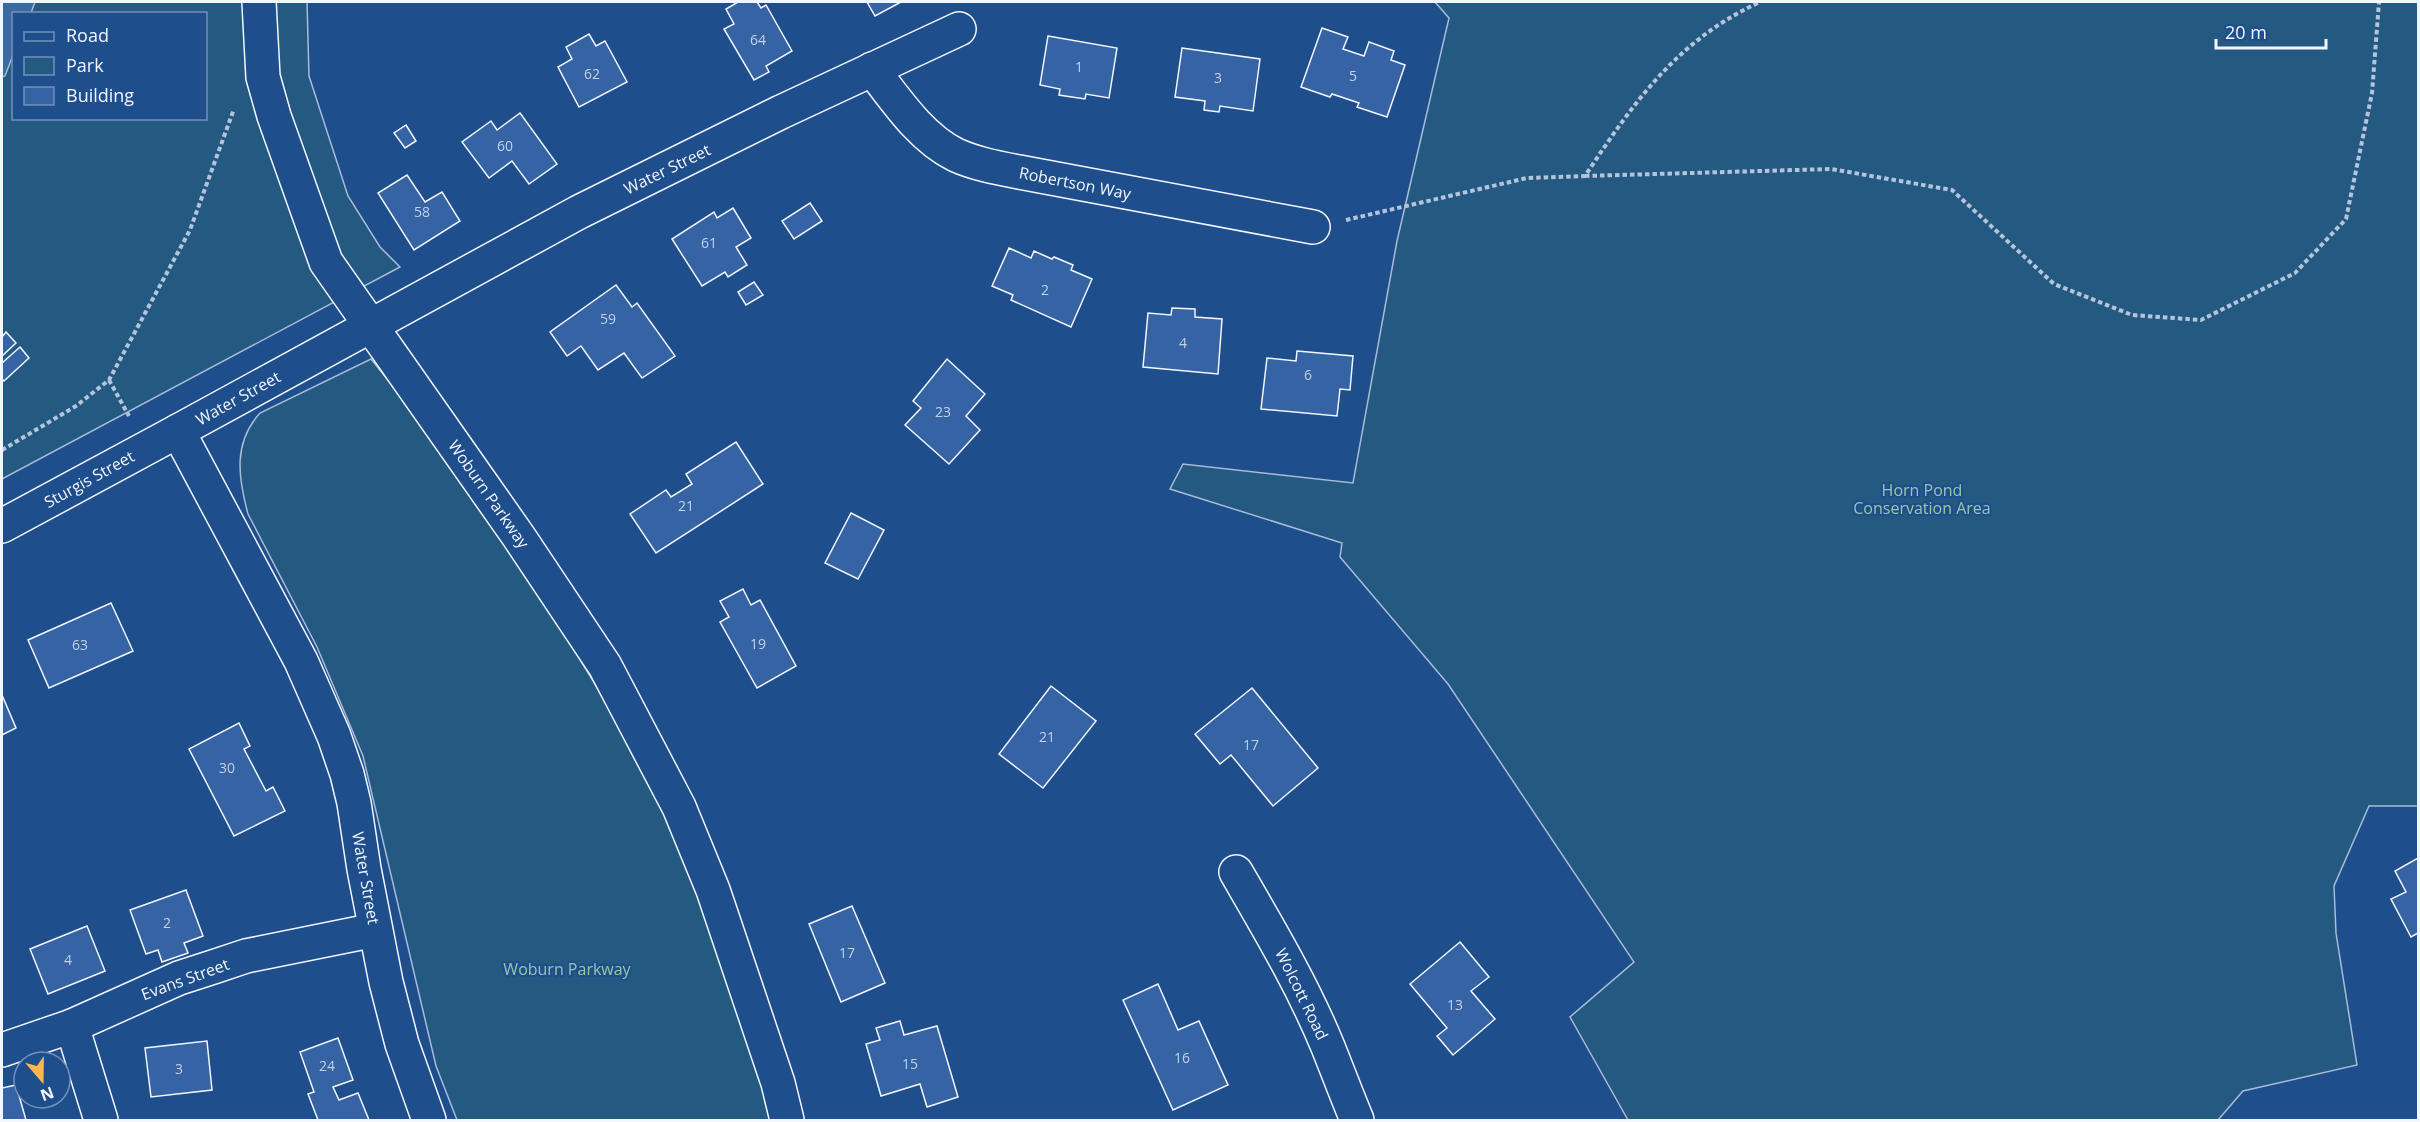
<svg xmlns="http://www.w3.org/2000/svg" width="2420" height="1122" font-family="'Open Sans',sans-serif">
<style>
.green{fill:#245a82;stroke:#a8bbd7;stroke-width:1.5;fill-rule:evenodd}
.water{fill:#3b69a3;stroke:#a8bbd7;stroke-width:1.5}
.building{fill:#3563a3;stroke:#f2f6ff;stroke-width:1.5}
.lines{fill:none;stroke-linecap:round;stroke-linejoin:round}
.minor-casing{stroke:#f2f6ff;stroke-width:36}
.path{stroke:#b3c4dc;stroke-width:4;stroke-dasharray:4.5 3;stroke-linecap:butt}
.minor{stroke:#1f4e8c;stroke-width:33}
.labels{text-anchor:middle;stroke-width:4.5;stroke-linejoin:round;paint-order:stroke}
.number-label{font-size:14px;fill:#c3d1e8}
.street-label{font-size:16px;fill:#f2f6ff;stroke:#1f4e8c}
.park-label{font-size:16px;fill:#97c8a6;stroke:#1f4e8c}
</style>
<rect width="100%" height="100%" fill="#1f4e8c"/>
<g class="green">
<path d="M 2,2 L 307,2 L 309,76 L 348,196 L 380,247 L 400,267 L 2,479 ZM 14,14 L 206,14 L 206,118 L 14,118 Z"/>
<polygon points="1435,2 2418,2 2418,806 2369,806 2334,886 2336,933 2357,1065 2243,1091 2218,1120 1628,1120 1570,1017 1634,962 1448,684 1340,557 1342,543 1170,489 1183,464 1353,483 1397,241 1449,18"/>
<path d="M 371,359 L 391,384 C 485,519 587,652 658,801 C 707,903 740,1013 777,1120 L 457,1120 L 436,1066 L 363,756 L 317,647 L 248,514 C 238,477 233,443 260,413 Z"/>
</g>
<polygon class="water" points="2,2 35,2 31,13 14,14 13,55 5,76 2,77"/>
<g class="building">
<polygon points="738,2 757,2 761,8 766,5 792,51 766,66 769,72 754,80 724,29 734,24 726,9"/>
<polygon points="867,2 901,2 875,16"/>
<polygon points="1322,28 1348,37 1343,49 1364,56 1369,42 1394,51 1391,60 1405,65 1387,117 1357,107 1359,103 1332,94 1330,97 1301,87"/>
<polygon points="589,34 596,46 605,41 627,82 579,107 558,67 572,59 566,47"/>
<polygon points="1048,36 1117,48 1109,98 1086,94 1085,99 1059,95 1060,89 1040,85"/>
<polygon points="1182,48 1260,59 1253,111 1220,106 1219,112 1204,110 1205,101 1175,97"/>
<polygon points="520,113 557,164 529,184 512,161 489,178 462,142 491,121 497,130"/>
<polygon points="406,125 416,141 405,148 394,133"/>
<polygon points="407,175 425,202 442,192 460,221 414,250 378,193"/>
<polygon points="810,203 822,221 794,239 782,221"/>
<polygon points="733,208 751,238 736,247 747,265 728,277 725,272 702,286 672,239 714,212 717,218"/>
<polygon points="1009,248 1031,258 1034,251 1052,259 1054,257 1073,265 1071,270 1092,279 1071,327 1011,300 1013,295 992,286"/>
<polygon points="754,282 763,295 746,305 738,292"/>
<polygon points="616,285 632,307 637,303 675,356 642,378 624,353 598,370 581,346 567,356 550,332"/>
<polygon points="1172,308 1195,309 1195,317 1222,319 1218,374 1143,367 1148,313 1171,315"/>
<polygon points="6,332 16,343 2,356 2,337"/>
<polygon points="20,347 29,358 4,381 2,379 2,363"/>
<polygon points="1297,351 1353,356 1350,390 1340,389 1337,416 1261,409 1267,358 1296,361"/>
<polygon points="947,359 985,394 966,416 980,430 949,464 905,425 921,408 913,401"/>
<polygon points="736,442 763,484 656,553 630,514 666,490 671,497 692,484 686,474"/>
<polygon points="851,513 884,530 858,579 825,563"/>
<polygon points="743,589 751,605 760,600 796,666 757,688 720,622 729,617 720,601"/>
<polygon points="111,603 133,651 49,688 28,640"/>
<polygon points="1051,686 1096,721 1043,788 999,754"/>
<polygon points="1252,688 1318,768 1273,806 1231,755 1220,764 1195,734"/>
<polygon points="2,695 16,728 2,735"/>
<polygon points="239,723 250,746 244,749 266,791 273,787 285,811 234,836 189,749"/>
<polygon points="2418,858 2418,933 2411,937 2391,899 2406,892 2395,871"/>
<polygon points="186,890 203,936 184,943 188,953 162,962 158,950 146,954 130,910"/>
<polygon points="852,906 885,983 841,1002 809,924"/>
<polygon points="87,926 105,971 48,994 30,949"/>
<polygon points="1460,942 1489,977 1471,991 1495,1019 1453,1055 1437,1036 1447,1028 1410,984"/>
<polygon points="1158,984 1178,1030 1199,1021 1228,1085 1173,1110 1123,1000"/>
<polygon points="900,1021 904,1035 937,1026 958,1097 927,1107 920,1084 881,1096 866,1044 880,1040 876,1028"/>
<polygon points="338,1038 353,1080 333,1087 339,1100 358,1093 369,1120 318,1120 308,1094 314,1092 300,1052"/>
<polygon points="207,1041 212,1090 151,1097 145,1048"/>
<polygon points="16,1085 26,1120 2,1120 2,1088"/>
</g>
<g class="lines">
<g class="minor-casing">
<g id="minor">
<polyline points="259,2 263,77 274,116 326,262 519,537 605,666 679,807 713,890 778,1083 787,1120"/>
<path d="M 872,69 C 896,100 921,138 956,155 C 976,164 998,168 1019,172 L 1313,227"/>
<polyline points="2,526 178,431"/>
<path d="M 1236,872 C 1269,929 1303,986 1328,1047 C 1338,1072 1347,1096 1357,1120"/>
<polyline points="72,1026 101,1120"/>
<polyline points="2,1050 72,1026 179,978 213,967 246,956 375,930"/>
<polyline points="429,1120 402,1044 386,982 364,869 354,803 347,774 334,736 301,661 178,431 579,212 781,112 959,29"/>
</g>
</g>
<g class="path">
<polyline points="1585,176 1831,169 1952,190 2054,284 2132,315 2201,320 2295,273 2346,219 2372,93 2379,2"/>
<path d="M 1346,220 L 1527,178 L 1585,176 C 1634,102 1677,40 1760,2"/>
<polyline points="109,380 129,416"/>
<polyline points="2,450 76,406 109,380 190,230 234,109"/>
</g>
<use href="#minor" class="minor"/>
</g>
<g class="labels">
<g class="number-label">
<text x="758" y="45">64</text>
<text x="1079" y="72">1</text>
<text x="592" y="79">62</text>
<text x="1353" y="81">5</text>
<text x="1218" y="83">3</text>
<text x="505" y="151">60</text>
<text x="422" y="217">58</text>
<text x="709" y="248">61</text>
<text x="1045" y="295">2</text>
<text x="608" y="324">59</text>
<text x="1183" y="348">4</text>
<text x="1308" y="380">6</text>
<text x="943" y="417">23</text>
<text x="686" y="511">21</text>
<text x="758" y="649">19</text>
<text x="80" y="650">63</text>
<text x="1047" y="742">21</text>
<text x="1251" y="750">17</text>
<text x="227" y="773">30</text>
<text x="167" y="928">2</text>
<text x="847" y="958">17</text>
<text x="68" y="965">4</text>
<text x="1455" y="1010">13</text>
<text x="1182" y="1063">16</text>
<text x="910" y="1069">15</text>
<text x="327" y="1071">24</text>
<text x="179" y="1074">3</text>
</g>
<g class="street-label">
<text transform="translate(667 169) rotate(-26)" y="6">Water Street</text>
<text transform="translate(1075 183) rotate(11)" y="6">Robertson Way</text>
<text transform="translate(238 398) rotate(-29)" y="6">Water Street</text>
<text transform="translate(89 479) rotate(-29)" y="6">Sturgis Street</text>
<text transform="translate(489 494) rotate(55)" y="6">Woburn Parkway</text>
<text transform="translate(366 878) rotate(80)" y="6">Water Street</text>
<text transform="translate(185 979) rotate(-20)" y="6">Evans Street</text>
<text transform="translate(1302 994) rotate(64)" y="6">Wolcott Road</text>
</g>
<g class="park-label">
<text x="1922" y="496">Horn Pond<tspan x="1922" dy="18">Conservation Area</tspan></text>
<text x="567" y="975">Woburn Parkway</text>
</g>
</g>
<rect width="2420" height="1122" fill="none" stroke="#f2f6ff" stroke-width="6"/>
<rect x="12" y="12" width="195" height="108" fill="#1f4e8c" stroke="#7391ba" stroke-width="1.5"/>
<rect x="24" y="32" width="30" height="9" fill="#1f4e8c" stroke="#7391ba" stroke-width="1.5"/>
<text x="66" y="42" font-size="18" fill="#f2f6ff">Road</text>
<rect x="24" y="57" width="30" height="18" fill="#245a82" stroke="#7391ba" stroke-width="1.5"/>
<text x="66" y="72" font-size="18" fill="#f2f6ff">Park</text>
<rect x="24" y="87" width="30" height="18" fill="#3563a3" stroke="#7391ba" stroke-width="1.5"/>
<text x="66" y="102" font-size="18" fill="#f2f6ff">Building</text>
<g transform="translate(42 1080) rotate(160)"><circle r="28" fill="#1f4e8c" stroke="#7391ba" stroke-width="1.5"/>
<path d="M0-4.5L10 22L0 15L-10 22Z" fill="#ffb74d"/>
<text y="-9" font-size="16" font-weight="bold" text-anchor="middle" fill="#f2f6ff">N</text>
</g>
<path d="M2216 39v9h110v-9" fill="none" stroke="#f2f6ff" stroke-width="3"/>
<text x="2225" y="39" font-size="18" fill="#f2f6ff" stroke="#1f4e8c" stroke-width="4.5" paint-order="stroke">20 m</text>
</svg>
